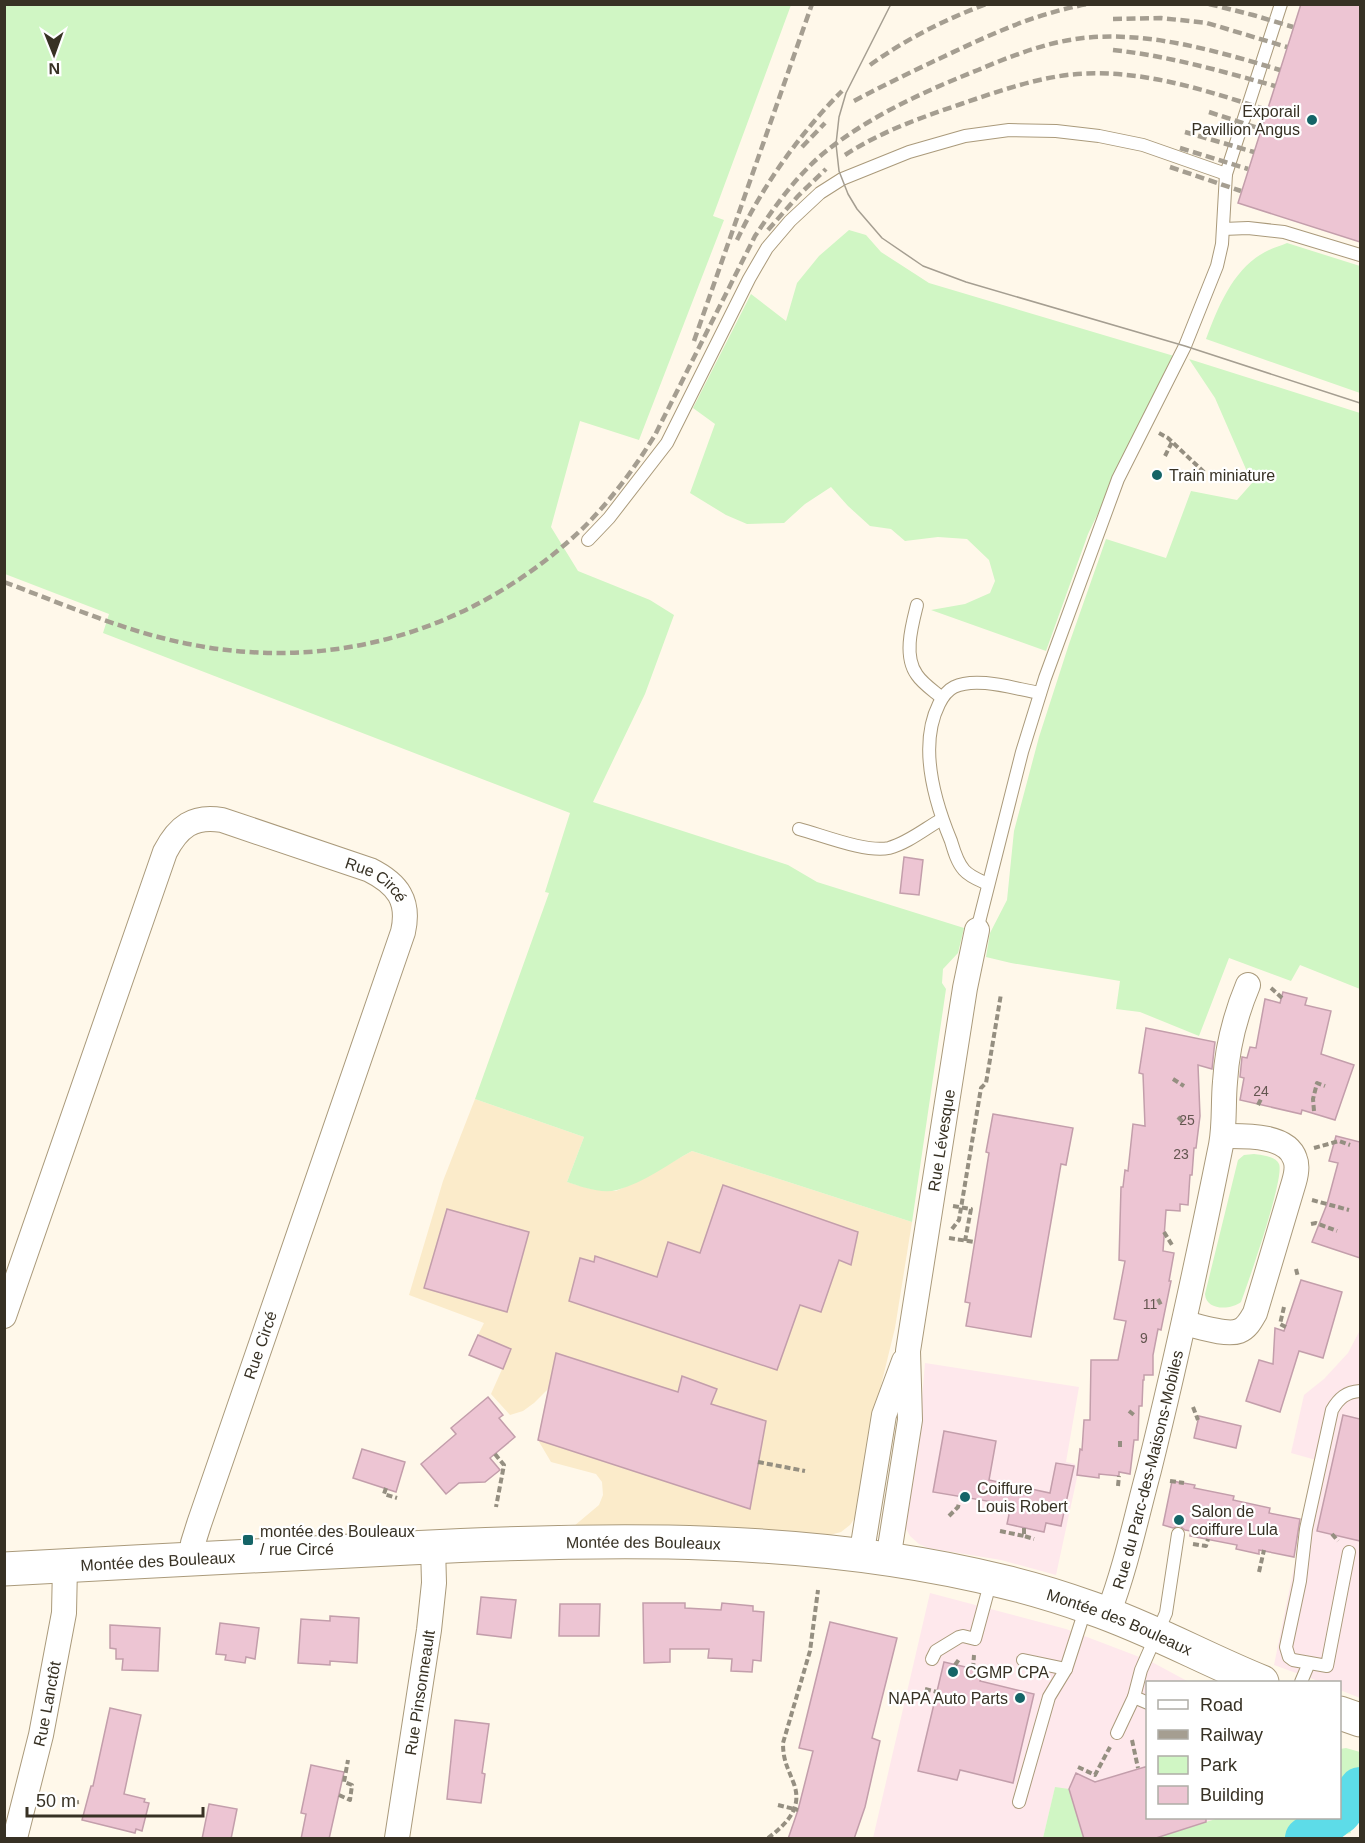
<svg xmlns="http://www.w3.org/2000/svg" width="1365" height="1843" font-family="Helvetica,sans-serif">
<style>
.commercial{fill:#fee8ec}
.built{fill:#fbebca}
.green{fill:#d0f6c4}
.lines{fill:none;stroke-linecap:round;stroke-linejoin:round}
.river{stroke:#5ddce8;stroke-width:42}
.building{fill:#edc5d3;stroke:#c39eab;stroke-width:1.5}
.lane-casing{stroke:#aa9a7b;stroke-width:14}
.street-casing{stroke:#aa9a7b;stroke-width:26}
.secondary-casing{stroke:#aa9a7b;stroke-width:35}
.path{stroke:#958f81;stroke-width:4;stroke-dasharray:6 3;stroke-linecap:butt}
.lane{stroke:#fff;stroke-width:12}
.street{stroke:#fff;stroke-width:24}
.secondary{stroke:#fff;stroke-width:33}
.tram{stroke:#a59e91;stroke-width:1.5}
.rail{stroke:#a59e91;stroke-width:4.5;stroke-dasharray:9 4.5;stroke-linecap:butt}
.poi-dot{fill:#146467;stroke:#fff;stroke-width:2}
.labels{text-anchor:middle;stroke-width:4.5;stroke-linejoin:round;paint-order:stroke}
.number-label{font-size:14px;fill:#645650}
.poi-label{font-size:16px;fill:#373124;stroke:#fff;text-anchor:start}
.street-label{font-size:16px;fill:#373124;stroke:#fff}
</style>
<rect width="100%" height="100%" fill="#fff8ea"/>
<g class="commercial">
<polygon points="1360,1330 1360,1698 1340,1690 1340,1682 1321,1682 1274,1665 1316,1460 1291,1453 1304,1395 1324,1379 1348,1353"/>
<polygon points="925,1363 1079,1387 1066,1462 1075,1464 1078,1473 1056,1575 1001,1560 928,1548 919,1544 910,1536 904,1525 921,1410"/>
<polygon points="930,1593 1066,1629 1150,1661 1189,1682 1148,1682 1148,1818 1219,1818 1153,1838 1084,1838 1055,1787 1043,1838 873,1838"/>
</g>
<polygon class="built" points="475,1099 584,1137 567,1182 591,1189 616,1191 638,1181 692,1151 912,1222 895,1328 873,1418 856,1516 850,1525 841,1532 830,1535 680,1525 574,1526 599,1505 603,1495 602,1482 596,1474 551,1462 538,1440 548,1389 534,1403 523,1411 510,1415 491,1394 511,1349 478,1335 484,1323 409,1295 443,1181"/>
<g class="green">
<path d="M 4,5 L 791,5 L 713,216 L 724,220 L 639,440 L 580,421 L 551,527 L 578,571 L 650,600 L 674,615 L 645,694 L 593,802 L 788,865 L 817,882 L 964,928 L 958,953 L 943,969 L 942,983 L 946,989 L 912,1222 L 692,1151 C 668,1164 644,1183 617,1190 C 601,1194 582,1187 567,1182 L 584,1137 L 475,1099 L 549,893 L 545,892 L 570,813 L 103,633 L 109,614 L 5,574 Z"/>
<polygon points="849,230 866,235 881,252 929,283 1174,356 1088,534 1046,651 931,610 965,604 990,593 995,581 989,560 967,539 938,537 905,541 891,529 870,526 848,506 831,487 805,504 784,523 747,524 726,515 690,493 715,424 693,408 751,294 786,321 797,283 819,256"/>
<path d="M 1287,243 L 1360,266 L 1360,393 L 1206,339 C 1218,307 1233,269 1265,252 C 1272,248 1280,246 1287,243 Z"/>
<polygon points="1189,359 1360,413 1360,989 1300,965 1291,981 1229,958 1199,1036 1140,1012 1116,1009 1120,981 1011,963 986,957 990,933 1007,900 1014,831 1039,737 1069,644 1106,539 1166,558 1191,491 1237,500 1252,483 1215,398"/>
<path d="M 1254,1154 C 1261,1155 1276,1156 1279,1164 C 1285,1177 1248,1283 1241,1302 C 1231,1310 1206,1311 1205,1294 L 1238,1160 L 1244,1155 Z"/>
<polygon points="1346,1748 1360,1752 1360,1779 1341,1804 1351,1833 1332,1838 1153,1838 1219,1818 1340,1818 1340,1749"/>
<polygon points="1055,1787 1069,1789 1084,1838 1043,1838"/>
</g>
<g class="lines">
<g class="river">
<polyline points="1340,1813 1360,1788"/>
<polyline points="1306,1838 1333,1818"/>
</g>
</g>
<g class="building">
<polygon points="1301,4 1360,4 1360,242 1238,203"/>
<polygon points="904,857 923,860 919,895 900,893"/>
<polygon points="1283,992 1307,998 1305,1005 1331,1011 1321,1054 1354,1065 1335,1120 1302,1110 1301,1114 1240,1100 1244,1078 1240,1077 1242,1057 1247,1058 1250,1047 1256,1048 1265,999 1280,1003"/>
<polygon points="1146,1028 1215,1042 1214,1050 1212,1069 1198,1065 1200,1116 1196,1148 1194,1148 1192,1175 1190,1175 1188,1205 1180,1204 1180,1211 1166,1210 1163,1251 1174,1253 1169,1281 1171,1281 1161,1330 1158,1329 1153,1355 1153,1375 1144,1375 1144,1380 1143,1380 1142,1406 1139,1406 1138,1440 1134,1440 1130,1474 1119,1472 1119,1476 1099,1474 1099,1478 1077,1475 1080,1449 1082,1450 1084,1420 1090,1420 1091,1360 1118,1360 1126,1321 1114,1319 1125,1261 1119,1260 1121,1187 1123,1187 1125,1170 1128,1171 1133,1124 1145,1126 1143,1074 1139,1073"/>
<polygon points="993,1114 1073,1128 1066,1165 1061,1164 1031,1337 966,1326 970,1303 965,1302 989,1153 986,1152"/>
<polygon points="1336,1136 1360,1142 1360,1258 1312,1242 1327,1204 1338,1163 1329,1161"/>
<polygon points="723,1185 858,1232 851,1265 839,1260 821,1312 800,1305 777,1370 569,1301 580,1258 594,1262 595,1256 657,1277 668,1242 700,1253"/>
<polygon points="447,1209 529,1232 507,1312 424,1288"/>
<polygon points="1301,1280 1342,1292 1323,1358 1299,1351 1280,1412 1246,1401 1259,1360 1273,1364 1275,1328 1284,1331"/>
<polygon points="478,1335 511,1349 503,1369 469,1355"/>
<polygon points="556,1353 678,1392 682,1376 717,1389 711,1404 766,1421 750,1509 538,1440"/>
<polygon points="488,1397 503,1415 499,1418 515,1437 490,1458 500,1470 485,1482 459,1483 446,1494 421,1464 456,1434 451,1428"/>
<polygon points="1343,1415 1360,1419 1360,1541 1317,1531"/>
<polygon points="1199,1416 1241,1426 1236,1448 1194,1438"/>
<polygon points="944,1431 996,1441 989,1480 1050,1493 1056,1463 1074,1466 1061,1526 1046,1523 1044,1532 1007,1524 1011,1505 933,1492"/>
<polygon points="362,1449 405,1462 396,1492 353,1478"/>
<polygon points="1172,1481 1195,1485 1194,1488 1234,1496 1233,1500 1270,1508 1269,1513 1300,1519 1294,1557 1259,1550 1259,1554 1236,1549 1237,1545 1190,1536 1191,1531 1185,1530 1180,1526 1173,1528 1163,1525"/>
<polygon points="481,1597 516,1600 511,1638 477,1634"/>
<polygon points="643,1603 685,1603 685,1608 721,1610 722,1603 753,1606 753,1611 764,1612 761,1661 753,1660 752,1672 731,1671 732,1659 708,1658 709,1649 670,1649 670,1662 644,1663"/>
<polygon points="560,1604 600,1604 599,1636 559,1636"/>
<polygon points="330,1616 359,1618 357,1663 330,1661 330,1665 298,1663 301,1619 330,1621"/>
<polygon points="830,1622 897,1638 872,1738 880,1741 865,1807 854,1839 788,1839 798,1810 813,1751 799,1748"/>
<polygon points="220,1623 259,1628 255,1659 246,1657 245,1663 225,1660 226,1655 216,1654"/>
<polygon points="110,1625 160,1628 158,1671 122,1670 123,1659 116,1659 116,1649 110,1648"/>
<polygon points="944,1662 983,1671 980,1681 1034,1694 1013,1783 960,1770 957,1780 918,1771"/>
<polygon points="110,1708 141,1715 124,1794 145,1799 144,1802 149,1803 142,1831 136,1829 135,1833 82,1820 91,1786 93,1786"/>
<polygon points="455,1720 489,1724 482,1773 485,1774 481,1803 447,1799"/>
<polygon points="311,1765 344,1772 329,1839 301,1839 306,1814 301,1813"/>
<polygon points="1148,1766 1148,1818 1206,1818 1206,1822 1153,1839 1084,1839 1069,1789 1076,1773 1095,1782"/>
<polygon points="209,1804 237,1809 231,1839 202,1839"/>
</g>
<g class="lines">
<g class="lane-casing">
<g id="lane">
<polyline points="1223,229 1248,228 1284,232 1360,255"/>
<polyline points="588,540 609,518 667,443 749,279 767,248 790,221 820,193 842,179 909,152 965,136 1009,130 1056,131 1099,136 1143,145 1226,174"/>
<path d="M 917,605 C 912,625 903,656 917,675 C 923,684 934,691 942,698"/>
<path d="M 799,829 C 822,835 866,853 889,848 C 908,843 926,828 942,819"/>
<path d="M 988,884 C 979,880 970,877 964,870 C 957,862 954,851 951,841 C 934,800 918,746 939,704 C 942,698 948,690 954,687 C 977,676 1015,689 1040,693"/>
<polyline points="977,930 1022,752 1045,678 1118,479 1185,346 1217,266 1222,244 1226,174 1281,4"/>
<path d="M 1349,1552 L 1327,1666 L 1293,1660 L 1289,1657 L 1286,1647 L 1300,1581 L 1306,1529 L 1332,1410 C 1339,1398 1346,1392 1360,1391"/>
<polyline points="932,1659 936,1651 959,1637 963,1636 975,1639 991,1580"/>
<polyline points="1023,1660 1066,1669"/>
<polyline points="1301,1682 1309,1663"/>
<polyline points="1148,1703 1134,1697 1141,1670 1166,1613 1178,1534"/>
<polyline points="1117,1733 1134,1697"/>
<polyline points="1019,1802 1049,1697 1066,1669 1086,1607"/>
</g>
</g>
<g class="street-casing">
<g id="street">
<path id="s1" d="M 4,1316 L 165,852 C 178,827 193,815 222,820 L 370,870 C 398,884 410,901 403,932 L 199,1524 L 193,1543 L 192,1559"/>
<path d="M 1184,1323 C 1198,1326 1226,1336 1239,1331 C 1247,1328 1251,1320 1255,1313 L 1294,1182 C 1296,1175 1298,1166 1295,1159 C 1287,1134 1244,1136 1223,1136"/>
<polyline points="861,1557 884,1415 904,1361"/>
<path id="s2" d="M 888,1560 L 910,1420 L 908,1351 L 965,988 L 977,930"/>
<path id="s3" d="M 1108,1614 C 1126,1567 1136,1518 1149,1470 C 1176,1362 1199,1254 1221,1145 C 1225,1124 1223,1103 1225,1082 C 1227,1048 1235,1016 1248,985"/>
<path id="s4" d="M 15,1838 L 41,1735 L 64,1613 L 65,1566"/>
<path id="s5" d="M 397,1838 L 429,1630 L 434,1583 L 433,1546"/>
</g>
</g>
<g class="secondary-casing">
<g id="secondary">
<path id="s6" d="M 4,1569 C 139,1562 274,1554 409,1548 C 606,1538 813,1534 1005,1582 C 1034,1589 1063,1598 1091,1608 C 1150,1628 1205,1659 1262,1682"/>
<polyline points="1340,1713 1360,1720"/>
</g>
</g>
<g class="path">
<polyline points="1159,433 1168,438 1206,474"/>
<polyline points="1165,456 1172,442"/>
<polyline points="1271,988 1282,998"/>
<polyline points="1173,1079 1184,1086"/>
<polyline points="1258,1105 1262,1097"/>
<polyline points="1314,1111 1313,1099 1317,1083 1325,1086"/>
<polyline points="1178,1117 1184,1123"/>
<polyline points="1314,1148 1339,1141 1350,1145"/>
<polyline points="1312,1200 1349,1210"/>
<polyline points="953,1206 971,1209 965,1241"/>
<polyline points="1311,1224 1316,1223 1337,1231"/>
<polyline points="952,1229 959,1220 981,1088 986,1083 1001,994"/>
<polyline points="1164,1232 1172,1245"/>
<polyline points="949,1238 974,1242"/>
<polyline points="1296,1269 1298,1277"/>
<polyline points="1158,1299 1161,1305"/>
<polyline points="1284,1307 1280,1324 1286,1327"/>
<polyline points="1193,1407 1198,1420"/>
<polyline points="1129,1411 1134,1415"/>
<polyline points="1120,1447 1120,1439"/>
<polyline points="495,1454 504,1465 496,1507"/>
<polyline points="758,1462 805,1471"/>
<polyline points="1170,1481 1184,1483"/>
<polyline points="1118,1486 1119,1476"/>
<polyline points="386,1488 384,1494 397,1498"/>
<polyline points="949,1516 958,1507 959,1503"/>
<polyline points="1024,1528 1024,1536 1034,1539"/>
<polyline points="1000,1531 1024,1536"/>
<polyline points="1332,1534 1338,1541"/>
<polyline points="1193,1544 1206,1546 1208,1539"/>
<polyline points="1259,1572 1264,1550"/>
<polyline points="955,1665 960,1658"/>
<polyline points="973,1669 974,1655"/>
<polyline points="925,1689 937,1692"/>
<polyline points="1132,1740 1138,1768"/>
<polyline points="1078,1767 1095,1775 1110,1747"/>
<polyline points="339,1795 350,1800 352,1785 344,1782 348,1760"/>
<polyline points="68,1803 79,1802"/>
<polyline points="778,1805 798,1810"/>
<path d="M 768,1838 C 785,1825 803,1809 794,1784 C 788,1768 783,1761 783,1743 L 810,1651 L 818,1590"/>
</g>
<use href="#lane" class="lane"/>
<use href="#street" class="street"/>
<use href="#secondary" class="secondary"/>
<polyline class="tram" points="891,4 846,93 839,117 836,144 839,171 848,194 857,209 882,238 923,266 966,282 1185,346 1360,403"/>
<g class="rail">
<polyline points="1209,4 1253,15 1293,27"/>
<polyline points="1113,19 1161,18 1207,23 1287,47"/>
<path d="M 1113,50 C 1169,56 1221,71 1275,86"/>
<path d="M 870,65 C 906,39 944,20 986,4"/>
<path d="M 854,101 C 884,85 915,70 945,56 C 994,33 1034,14 1088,4"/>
<polyline points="1209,112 1261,129"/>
<polyline points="1185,132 1254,152"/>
<polyline points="802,147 825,123"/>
<polyline points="1180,148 1248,169"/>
<path d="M 845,155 C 882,131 920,118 961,104 C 996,92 1030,80 1067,75 C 1136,67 1202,89 1267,110"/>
<polyline points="1170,167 1241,191"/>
<polyline points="768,230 798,196 826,169"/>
<path d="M 737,240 C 762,187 800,133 842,91"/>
<polyline points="694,341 812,4"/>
<path d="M 4,582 C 66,605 128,633 194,645 C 336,672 474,630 580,531 C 609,503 634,469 655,435 L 755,236 C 775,206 797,175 825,152 C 870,116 925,91 978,70 C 1011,56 1047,42 1083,38 C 1149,31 1217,51 1280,70"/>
</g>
</g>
<g class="poi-dot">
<circle cx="1312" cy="120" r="6"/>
<circle cx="1157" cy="475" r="6"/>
<circle cx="965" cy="1497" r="6"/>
<circle cx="1179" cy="1520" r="6"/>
<rect x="242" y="1534" width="12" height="12" rx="3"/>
<circle cx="953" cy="1672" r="6"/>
<circle cx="1020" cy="1698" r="6"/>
</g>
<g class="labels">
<g class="number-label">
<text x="1261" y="1096">24</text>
<text x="1187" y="1125">25</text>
<text x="1181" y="1159">23</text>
<text x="1150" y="1309">11</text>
<text x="1144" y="1343">9</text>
</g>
<g class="poi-label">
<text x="1300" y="117" text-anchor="end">Exporail<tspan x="1300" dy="18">Pavillion Angus</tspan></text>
<text x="1169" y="481">Train miniature</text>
<text x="977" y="1494">Coiffure<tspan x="977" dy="18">Louis Robert</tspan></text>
<text x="1191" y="1517">Salon de<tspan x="1191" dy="18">coiffure Lula</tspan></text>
<text x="260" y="1537">montée des Bouleaux<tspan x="260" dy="18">/ rue Circé</tspan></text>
<text x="965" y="1678">CGMP CPA</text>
<text x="1008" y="1704" text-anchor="end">NAPA Auto Parts</text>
</g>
<g class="street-label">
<text dy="6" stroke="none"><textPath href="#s1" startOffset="729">Rue Circé</textPath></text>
<text dy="6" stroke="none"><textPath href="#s2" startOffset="424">Rue Lévesque</textPath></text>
<text transform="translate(260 1345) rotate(-71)" y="6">Rue Circé</text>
<text dy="6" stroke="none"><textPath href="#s3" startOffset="150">Rue du Parc-des-Maisons-Mobiles</textPath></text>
<text dy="6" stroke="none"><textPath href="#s6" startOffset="640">Montée des Bouleaux</textPath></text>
<text dy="6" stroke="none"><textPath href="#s6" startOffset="154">Montée des Bouleaux</textPath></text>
<text dy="6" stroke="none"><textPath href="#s6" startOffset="1126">Montée des Bouleaux</textPath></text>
<text dy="6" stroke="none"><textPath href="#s5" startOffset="147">Rue Pinsonneault</textPath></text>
<text dy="6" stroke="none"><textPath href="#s4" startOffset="138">Rue Lanctôt</textPath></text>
</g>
</g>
<rect width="1365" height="1843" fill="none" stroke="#373124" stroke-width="12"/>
<rect x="1146" y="1681" width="195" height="138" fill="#ffffff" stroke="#afada7" stroke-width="1.5"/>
<rect x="1158" y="1700" width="30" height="9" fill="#ffffff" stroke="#afada7" stroke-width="1.5"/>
<text x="1200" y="1711" font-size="18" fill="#373124">Road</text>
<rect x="1158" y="1730" width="30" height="9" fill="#a59e91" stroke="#afada7" stroke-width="1.5"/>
<text x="1200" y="1741" font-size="18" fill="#373124">Railway</text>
<rect x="1158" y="1756" width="30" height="18" fill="#d0f6c4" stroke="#afada7" stroke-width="1.5"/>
<text x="1200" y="1771" font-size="18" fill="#373124">Park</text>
<rect x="1158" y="1786" width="30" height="18" fill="#edc5d3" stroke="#afada7" stroke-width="1.5"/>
<text x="1200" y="1801" font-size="18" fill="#373124">Building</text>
<g transform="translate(54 54) rotate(179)" stroke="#ffffff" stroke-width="4.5" paint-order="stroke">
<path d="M0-4.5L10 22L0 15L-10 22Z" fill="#373124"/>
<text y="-9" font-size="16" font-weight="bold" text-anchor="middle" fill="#373124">N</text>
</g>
<path d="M27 1807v9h176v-9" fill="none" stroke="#373124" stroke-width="3"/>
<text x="36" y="1807" font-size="18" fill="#373124" stroke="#ffffff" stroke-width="4.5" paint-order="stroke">50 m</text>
</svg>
